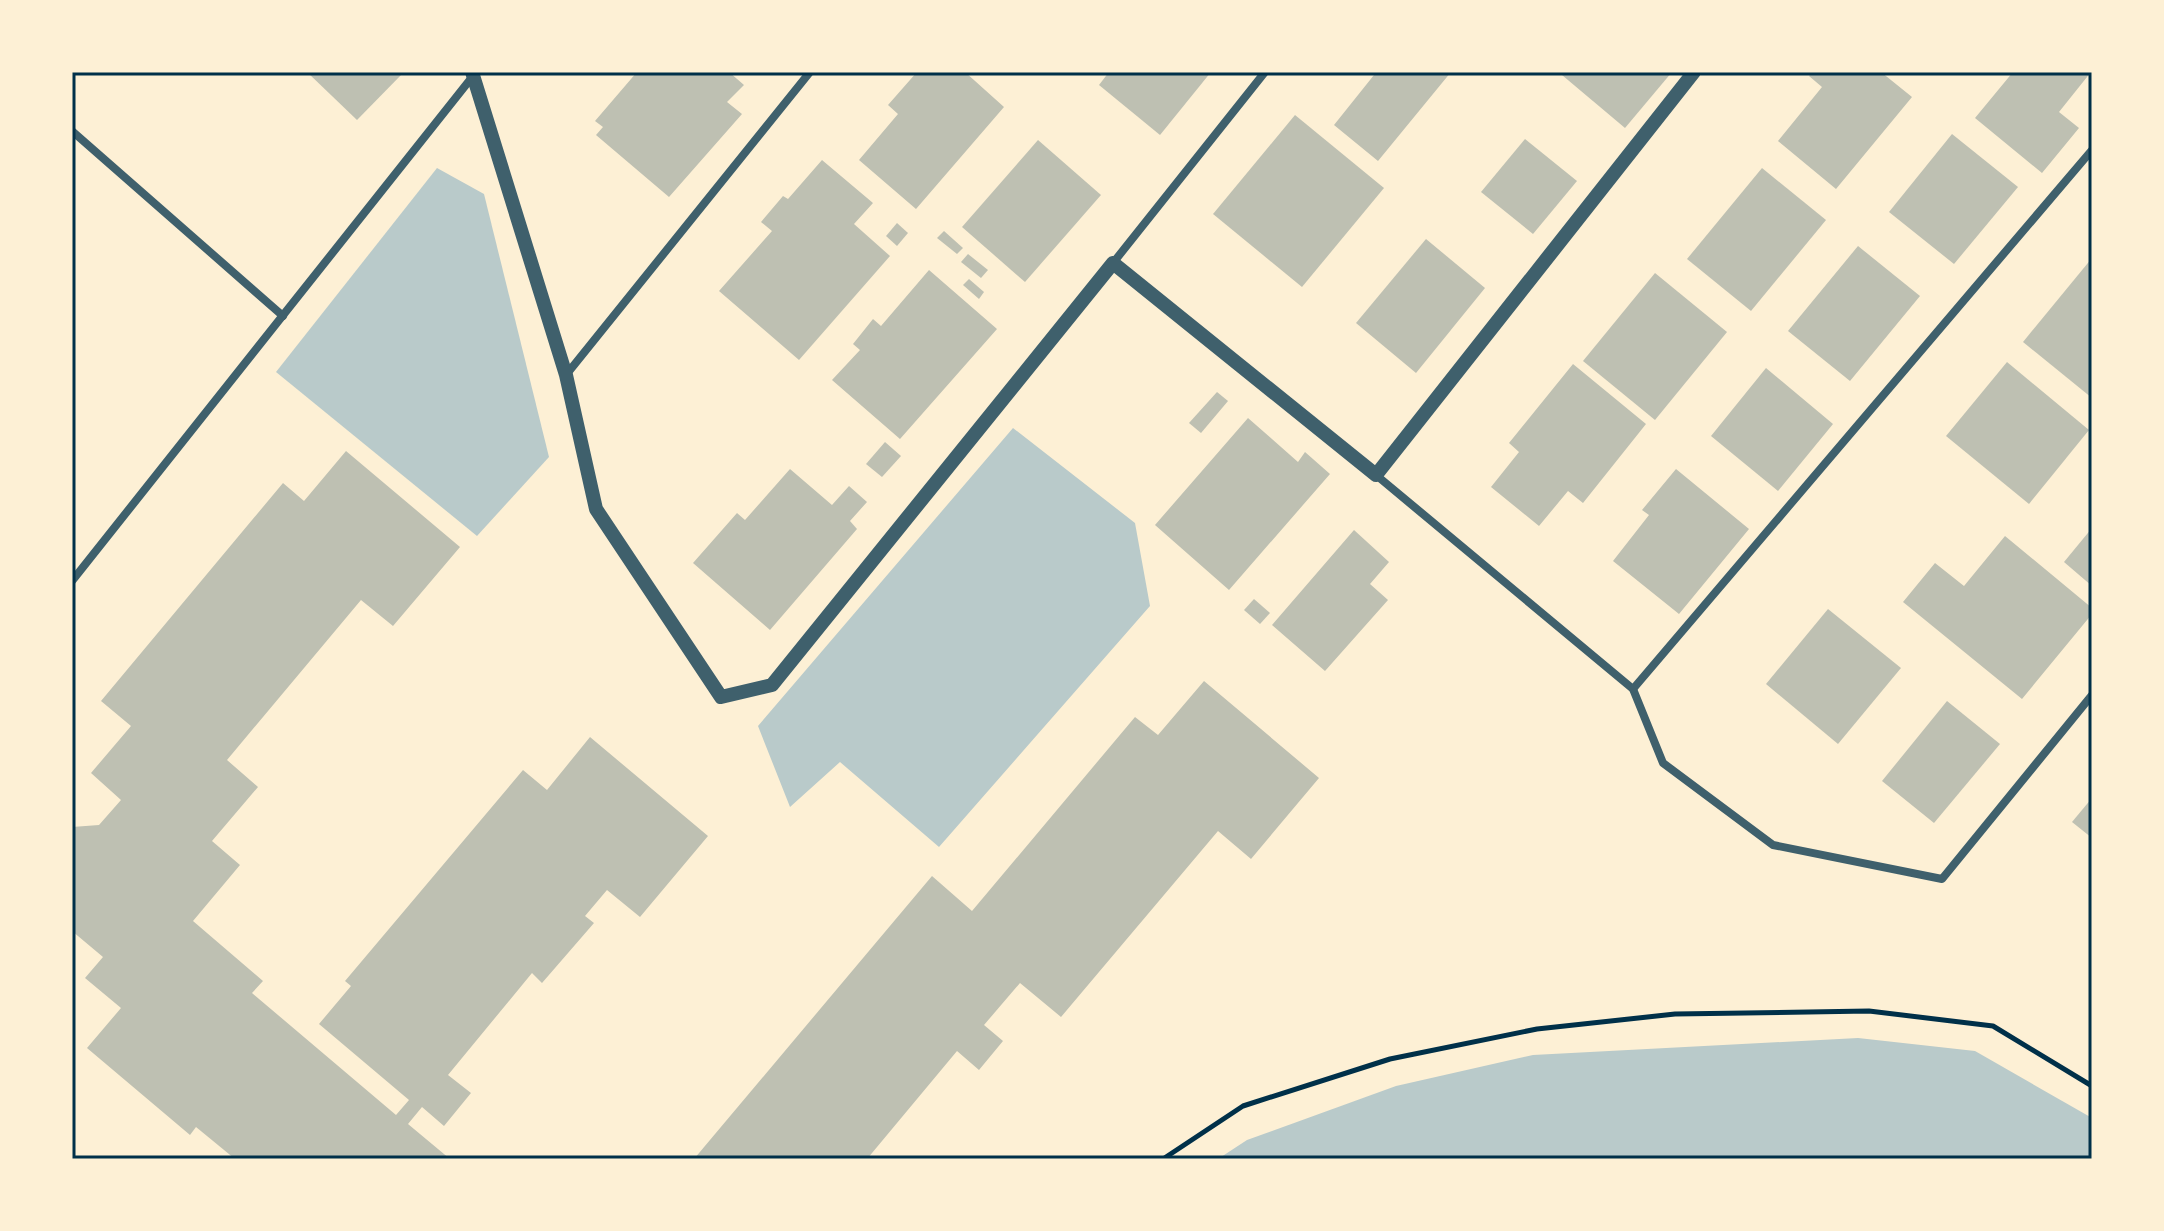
<svg xmlns="http://www.w3.org/2000/svg" width="2164" height="1231" font-family="Overpass,sans-serif">
<style>
.green{fill:#b9caca}
.building{fill:#bec0b2}
.lines{fill:none;stroke-linecap:round;stroke-linejoin:round}
.path{stroke:#003049;stroke-width:5}
.minor{stroke:#3f606c;stroke-width:8}
.tertiary{stroke:#3f606c;stroke-width:14}
.neatline{fill:none;stroke:#003049;stroke-width:3}
</style>
<rect width="100%" height="100%" fill="#fdf0d5"/>
<g class="green">
<polygon points="437,168 484,194 549,457 477,536 276,372"/>
<polygon points="1013,428 1135,523 1150,606 939,847 840,762 790,807 758,726"/>
<polygon points="1858,1038 1975,1051 2092,1118 2092,1159 1218,1159 1247,1140 1396,1086 1533,1055"/>
</g>
<g class="building">
<polygon points="307,72 404,72 357,120"/>
<polygon points="637,72 729,72 744,85 727,102 742,114 669,197 596,135 603,127 595,121"/>
<polygon points="917,72 965,72 1004,107 916,209 859,160 898,114 888,105"/>
<polygon points="1109,72 1211,72 1160,135 1099,85"/>
<polygon points="1370,72 1451,72 1378,161 1334,125 1374,75"/>
<polygon points="1565,72 1672,72 1625,128 1562,75"/>
<polygon points="1813,72 1881,72 1912,97 1836,189 1778,141 1822,87 1809,76"/>
<polygon points="2013,72 2091,72 2059,112 2079,128 2042,173 1975,118"/>
<polygon points="1295,115 1384,188 1302,287 1213,214"/>
<polygon points="1952,134 2018,187 1954,264 1889,212"/>
<polygon points="1525,139 1577,181 1533,234 1481,192"/>
<polygon points="1038,140 1101,195 1025,282 962,227"/>
<polygon points="822,160 873,203 854,224 890,256 799,360 719,291 772,231 761,222 783,196 788,199"/>
<polygon points="1762,168 1826,220 1751,311 1687,259"/>
<polygon points="897,223 908,233 897,246 886,236"/>
<polygon points="944,231 963,248 957,254 937,238"/>
<polygon points="1426,239 1485,288 1416,373 1356,323"/>
<polygon points="1858,246 1920,296 1850,381 1788,331"/>
<polygon points="968,254 988,270 981,278 961,262"/>
<polygon points="2092,258 2092,398 2023,342"/>
<polygon points="929,270 997,329 900,439 832,380 860,350 853,344 873,319 881,326"/>
<polygon points="1655,273 1727,332 1655,420 1583,361"/>
<polygon points="969,279 984,292 979,299 963,285"/>
<polygon points="2007,362 2089,430 2029,504 1946,436"/>
<polygon points="1573,364 1646,424 1583,503 1568,491 1539,526 1491,487 1519,452 1509,443"/>
<polygon points="1766,368 1833,424 1778,491 1711,436"/>
<polygon points="1217,392 1228,401 1201,433 1189,423"/>
<polygon points="1248,418 1298,462 1305,452 1330,474 1229,590 1155,525"/>
<polygon points="885,442 901,456 882,477 866,464"/>
<polygon points="346,451 460,547 393,626 361,600 227,760 258,787 212,841 240,865 193,921 263,981 252,993 396,1115 409,1100 319,1024 351,986 345,981 523,770 547,790 590,737 708,836 640,917 607,890 585,916 594,923 542,983 532,973 448,1075 471,1093 444,1126 422,1107 408,1124 450,1159 235,1159 196,1127 190,1135 87,1048 121,1008 85,978 103,957 72,931 72,827 99,825 121,800 91,773 131,726 101,701 283,483 304,501"/>
<polygon points="790,469 832,505 849,486 867,502 850,521 857,529 770,630 693,563 737,513 745,520"/>
<polygon points="1676,469 1749,529 1679,614 1613,561 1649,515 1642,510"/>
<polygon points="2092,528 2092,586 2064,562"/>
<polygon points="1354,530 1389,562 1370,584 1388,600 1325,671 1272,625"/>
<polygon points="2005,536 2092,608 2092,614 2022,699 1903,602 1935,563 1964,586"/>
<polygon points="1254,599 1270,613 1260,624 1244,610"/>
<polygon points="1828,609 1901,668 1838,744 1766,684"/>
<polygon points="1204,681 1319,778 1251,859 1218,831 1061,1017 1020,983 984,1025 1003,1041 979,1070 957,1051 867,1159 694,1159 932,876 972,911 1135,717 1158,735"/>
<polygon points="1947,701 2000,744 1934,823 1882,781"/>
<polygon points="2092,798 2092,838 2072,822"/>
</g>
<g class="lines">
<polyline class="path" points="1163,1159 1243,1106 1390,1059 1537,1029 1675,1014 1869,1011 1993,1026 2092,1086"/>
<g class="minor">
<polyline points="72,131 283,316"/>
<polyline points="1113,263 1265,72"/>
<polyline points="566,375 810,72"/>
<polyline points="1376,475 1633,689 1663,763 1773,845 1942,879 2092,695"/>
<polyline points="72,581 473,76"/>
<polyline points="1633,689 2092,150"/>
</g>
<polyline class="tertiary" points="472,72 566,375 596,509 721,697 772,685 1113,263 1376,475 1694,72"/>
</g>
<rect width="2164" height="1231" fill="none" stroke="#fdf0d5" stroke-width="148"/>
<rect x="74" y="74" width="2016" height="1083" class="neatline"/>
</svg>
